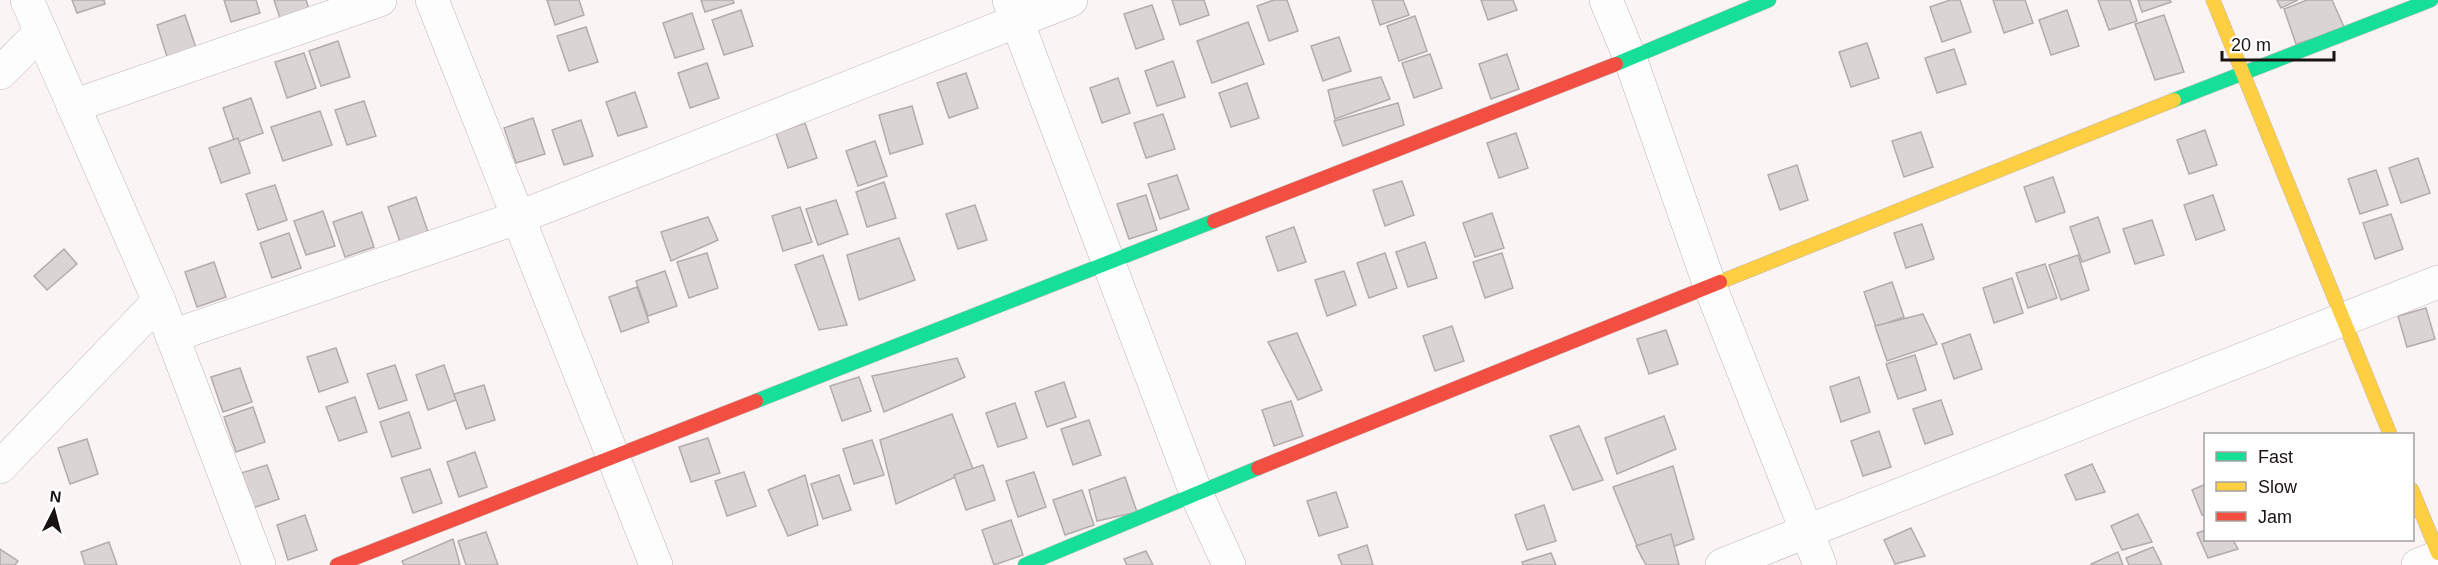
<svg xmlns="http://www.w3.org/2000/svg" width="2438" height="565" font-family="Helvetica,sans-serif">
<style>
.building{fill:#dbd4d4;stroke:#b4acac;stroke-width:1.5}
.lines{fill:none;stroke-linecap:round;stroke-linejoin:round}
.street-casing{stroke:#beb6b7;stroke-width:34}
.fast-casing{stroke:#beb6b7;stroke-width:15}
.slow-casing{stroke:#beb6b7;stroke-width:15}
.jam-casing{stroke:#beb6b7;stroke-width:15}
.street{stroke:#fefdfd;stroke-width:33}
.fast{stroke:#16e098;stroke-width:14}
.slow{stroke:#ffcf43;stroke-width:14}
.jam{stroke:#f24e42;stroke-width:14}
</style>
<rect width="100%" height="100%" fill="#faf4f4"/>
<g class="building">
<polygon points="72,0 104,0 105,4 77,13"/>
<polygon points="224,0 256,0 260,13 231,22"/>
<polygon points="274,0 306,0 309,9 280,18"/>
<polygon points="547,0 579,0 584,15 555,25"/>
<polygon points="701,0 733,0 734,3 705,12"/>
<polygon points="1172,0 1204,0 1209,15 1180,25"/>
<polygon points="1274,0 1287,0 1298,31 1269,41 1257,6"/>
<polygon points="1372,0 1403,0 1409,15 1380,25"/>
<polygon points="1481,0 1513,0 1517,10 1488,20"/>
<polygon points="1950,0 1960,0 1971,32 1942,42 1930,7"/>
<polygon points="1993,0 2025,0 2033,23 2004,33"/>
<polygon points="2098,0 2130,0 2137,21 2109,30"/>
<polygon points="2138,0 2170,0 2171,2 2142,12"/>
<polygon points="2277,0 2298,0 2281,8"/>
<polygon points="2307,0 2332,0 2345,29 2296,44 2284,9"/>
<polygon points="1152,5 1164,39 1136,49 1124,14"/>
<polygon points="741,10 753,46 724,55 712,20"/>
<polygon points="2067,10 2079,46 2051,55 2039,20"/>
<polygon points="692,13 704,49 675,58 663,23"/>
<polygon points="185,15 197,51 168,60 157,25"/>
<polygon points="2164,15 2184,72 2155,80 2135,24"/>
<polygon points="1415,16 1427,51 1399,61 1387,26"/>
<polygon points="1248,22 1264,64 1212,83 1197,41"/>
<polygon points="586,27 598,62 569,71 557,36"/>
<polygon points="1339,37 1351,71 1323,81 1311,46"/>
<polygon points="338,41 350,77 321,86 309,51"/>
<polygon points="1867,43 1879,78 1851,87 1839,52"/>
<polygon points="1954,49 1966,84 1937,93 1925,58"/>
<polygon points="304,53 316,88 287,98 275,62"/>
<polygon points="1430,54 1442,88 1414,98 1402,63"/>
<polygon points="1507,54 1519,89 1491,99 1479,64"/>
<polygon points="1173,61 1185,97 1157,106 1145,71"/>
<polygon points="707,63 719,98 690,108 678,73"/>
<polygon points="966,73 978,108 949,118 937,83"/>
<polygon points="1381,77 1390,99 1335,119 1328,90"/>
<polygon points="1118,78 1130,113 1102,123 1090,88"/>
<polygon points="1247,83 1259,118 1231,127 1219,93"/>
<polygon points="635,92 647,127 618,136 606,102"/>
<polygon points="251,98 263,133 235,143 223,108"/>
<polygon points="364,101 376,136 347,145 335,110"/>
<polygon points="1398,103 1404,125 1343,146 1334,121"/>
<polygon points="912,106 923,144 890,154 879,115"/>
<polygon points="320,111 332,145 283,161 271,127"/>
<polygon points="1163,114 1175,149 1146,158 1134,123"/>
<polygon points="533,118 545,154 516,163 504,128"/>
<polygon points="581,120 593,156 564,165 552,130"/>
<polygon points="805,123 817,158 788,168 776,133"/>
<polygon points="2205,130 2217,165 2189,174 2177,140"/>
<polygon points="1921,132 1933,167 1904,177 1892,141"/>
<polygon points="1516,133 1528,168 1499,178 1487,143"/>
<polygon points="238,138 250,173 221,183 209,148"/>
<polygon points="875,141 887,176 858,186 846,151"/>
<polygon points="2418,158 2430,193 2401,203 2389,168"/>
<polygon points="1797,165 1808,200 1780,210 1768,175"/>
<polygon points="2376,170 2388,205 2360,214 2348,179"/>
<polygon points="1177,175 1189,209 1160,219 1148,184"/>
<polygon points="2053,177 2065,212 2036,222 2024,187"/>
<polygon points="1402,181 1414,215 1385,226 1373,190"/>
<polygon points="884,182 896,218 867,227 856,192"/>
<polygon points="275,185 287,220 258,230 246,194"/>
<polygon points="1146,195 1157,230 1129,239 1117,204"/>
<polygon points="2213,195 2225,230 2196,240 2184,205"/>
<polygon points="416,197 428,232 400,242 388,207"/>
<polygon points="836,200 848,234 818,245 806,209"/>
<polygon points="975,205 987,240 958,249 946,214"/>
<polygon points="800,207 812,242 783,251 772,216"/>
<polygon points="323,211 335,246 306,255 294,221"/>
<polygon points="362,212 374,247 345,257 333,222"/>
<polygon points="1492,213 1504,248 1475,257 1463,223"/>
<polygon points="2391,214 2403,249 2375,259 2363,223"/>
<polygon points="708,217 718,240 671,261 661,232"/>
<polygon points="2098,217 2110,252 2082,262 2070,227"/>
<polygon points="2152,220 2164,255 2135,264 2123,229"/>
<polygon points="1922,224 1934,259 1906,268 1894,233"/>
<polygon points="1294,227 1306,262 1278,271 1266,237"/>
<polygon points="289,233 301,268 272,278 260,243"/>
<polygon points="899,238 915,280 859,300 847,255"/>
<polygon points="1425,242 1437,278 1408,287 1396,252"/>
<polygon points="64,249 77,264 47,290 34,276"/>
<polygon points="707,253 718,288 689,298 677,262"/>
<polygon points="1385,253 1397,288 1369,298 1357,263"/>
<polygon points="1502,253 1513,288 1485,298 1473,262"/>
<polygon points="823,255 847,325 819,330 795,265"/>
<polygon points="2078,255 2089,290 2061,300 2049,265"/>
<polygon points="214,262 226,297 197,307 185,272"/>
<polygon points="2045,264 2057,298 2028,308 2016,273"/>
<polygon points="665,271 677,306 648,316 636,281"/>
<polygon points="1344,271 1356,305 1327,316 1315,280"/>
<polygon points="2012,278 2023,313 1994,323 1983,288"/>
<polygon points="1892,282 1904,317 1876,327 1864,292"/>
<polygon points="637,287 649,322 621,332 609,297"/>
<polygon points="2426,308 2435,339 2407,347 2398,316"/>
<polygon points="1923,314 1937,344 1887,361 1875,326"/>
<polygon points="1452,326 1464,361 1435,371 1423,336"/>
<polygon points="1666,330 1678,364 1649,374 1637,339"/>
<polygon points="1297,333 1322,390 1298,400 1268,342"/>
<polygon points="1970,334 1982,369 1954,379 1942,344"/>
<polygon points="336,348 348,382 319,392 307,357"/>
<polygon points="1915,355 1926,390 1898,399 1886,364"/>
<polygon points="957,358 965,377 884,412 872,376"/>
<polygon points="395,365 407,400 379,409 367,374"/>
<polygon points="444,365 456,400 428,410 416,375"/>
<polygon points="240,368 252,402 223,412 211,377"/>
<polygon points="859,377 871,411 842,421 830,386"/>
<polygon points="1859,377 1870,412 1841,422 1830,387"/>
<polygon points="1064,382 1076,417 1047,427 1035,392"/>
<polygon points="484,385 495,420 466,429 454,394"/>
<polygon points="355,397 367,432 339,441 326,407"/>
<polygon points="1941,400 1953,434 1925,444 1913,409"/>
<polygon points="1291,401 1303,436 1274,446 1262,410"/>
<polygon points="1015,403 1027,438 998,447 986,413"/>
<polygon points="253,407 265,442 236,452 224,417"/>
<polygon points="409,412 421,448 392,457 380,422"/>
<polygon points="952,414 973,469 896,504 880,440"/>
<polygon points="1664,416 1676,449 1617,474 1605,438"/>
<polygon points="1089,420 1101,455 1073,465 1061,429"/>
<polygon points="1579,426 1603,480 1573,490 1550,436"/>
<polygon points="1879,431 1891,467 1863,476 1851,441"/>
<polygon points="708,438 720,473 691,482 679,447"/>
<polygon points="87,439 98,474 70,484 58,448"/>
<polygon points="872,440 884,475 854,484 843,449"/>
<polygon points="475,452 487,487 459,497 447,462"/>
<polygon points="2092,464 2105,492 2076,500 2065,475"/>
<polygon points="267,465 279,499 250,509 238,474"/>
<polygon points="983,465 995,500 966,510 954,475"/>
<polygon points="1673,466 1694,539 1642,558 1613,487"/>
<polygon points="430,469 442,503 413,513 401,478"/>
<polygon points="744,472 756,506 727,516 715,481"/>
<polygon points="1034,472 1046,507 1018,517 1006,481"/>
<polygon points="805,475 818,525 788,536 768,490"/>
<polygon points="839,475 851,510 823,519 811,484"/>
<polygon points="1125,477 1137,512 1097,521 1089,490"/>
<polygon points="2206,484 2206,514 2202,515 2192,490"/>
<polygon points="1082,490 1094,525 1065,535 1053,500"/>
<polygon points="1336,492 1348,527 1319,536 1307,501"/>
<polygon points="1544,505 1556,541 1527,550 1515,515"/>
<polygon points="2138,514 2152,542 2122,550 2111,526"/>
<polygon points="305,515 317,550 288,560 277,525"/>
<polygon points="1011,520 1023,555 994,565 982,530"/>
<polygon points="1911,528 1925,556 1895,564 1884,540"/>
<polygon points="2206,530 2206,540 2233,540 2238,549 2208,558 2197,533"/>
<polygon points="486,532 498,565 466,565 458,541"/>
<polygon points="1671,534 1679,565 1646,565 1636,546"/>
<polygon points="453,539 460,565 404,565 402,561"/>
<polygon points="109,542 117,565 85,565 81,552"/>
<polygon points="1367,545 1373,565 1342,565 1338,555"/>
<polygon points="2153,547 2162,565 2129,565 2126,558"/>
<polygon points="0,549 18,561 15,565 0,565"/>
<polygon points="1146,551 1153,565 1127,565 1124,559"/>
<polygon points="2118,552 2123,565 2091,565 2091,564"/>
<polygon points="1551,553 1556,565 1523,565 1522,562"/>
</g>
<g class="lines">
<g class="street-casing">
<g id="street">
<polyline points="27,0 159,301 259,565"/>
<polyline points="432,0 656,565"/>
<polyline points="1009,0 1196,493 1229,565"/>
<polyline points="1606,0 1630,58 1710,286 1820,565"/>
<polyline points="0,73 41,32"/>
<polyline points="73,106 380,0"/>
<polyline points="172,336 517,218 1071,0"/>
<polyline points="0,467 159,301"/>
<polyline points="1722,565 2438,282"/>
<polyline points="2418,565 2438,557"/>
</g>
</g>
<g class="fast-casing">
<g id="fast">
<polyline points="1616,64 1769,0"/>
<polyline points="2174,100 2431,0"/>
<polyline points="756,401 1214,221"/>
<polyline points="1025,565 1258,468"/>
</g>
</g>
<g class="slow-casing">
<g id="slow">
<polyline points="2213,0 2390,434"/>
<polyline points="1720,282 2174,100"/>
<polyline points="2412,490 2438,553"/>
</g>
</g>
<g class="jam-casing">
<g id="jam">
<polyline points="1214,221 1616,64"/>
<polyline points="1258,468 1720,282"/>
<polyline points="337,565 756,401"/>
</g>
</g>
<use href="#street" class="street"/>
<use href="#fast" class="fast"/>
<use href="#slow" class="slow"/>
<use href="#jam" class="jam"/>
</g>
<rect x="2204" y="433" width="210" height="108" fill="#ffffff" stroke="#a4a1a1" stroke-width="1.5"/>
<rect x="2216" y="452" width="30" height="9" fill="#16e098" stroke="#a4a1a1" stroke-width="1.5"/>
<text x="2258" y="463" font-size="18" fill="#1b1313">Fast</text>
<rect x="2216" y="482" width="30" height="9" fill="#ffcf43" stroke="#a4a1a1" stroke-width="1.5"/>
<text x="2258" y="493" font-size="18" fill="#1b1313">Slow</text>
<rect x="2216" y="512" width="30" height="9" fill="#f24e42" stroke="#a4a1a1" stroke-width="1.5"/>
<text x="2258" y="523" font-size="18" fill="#1b1313">Jam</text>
<g transform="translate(54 511) rotate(6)" stroke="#ffffff" stroke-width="4.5" paint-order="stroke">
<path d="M0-4.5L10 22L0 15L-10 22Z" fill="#1b1313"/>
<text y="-9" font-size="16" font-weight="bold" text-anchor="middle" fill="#1b1313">N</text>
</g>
<path d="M2222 51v9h112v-9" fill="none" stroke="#1b1313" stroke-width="3"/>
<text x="2231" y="51" font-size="18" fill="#1b1313" stroke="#ffffff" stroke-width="4.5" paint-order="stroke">20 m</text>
</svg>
